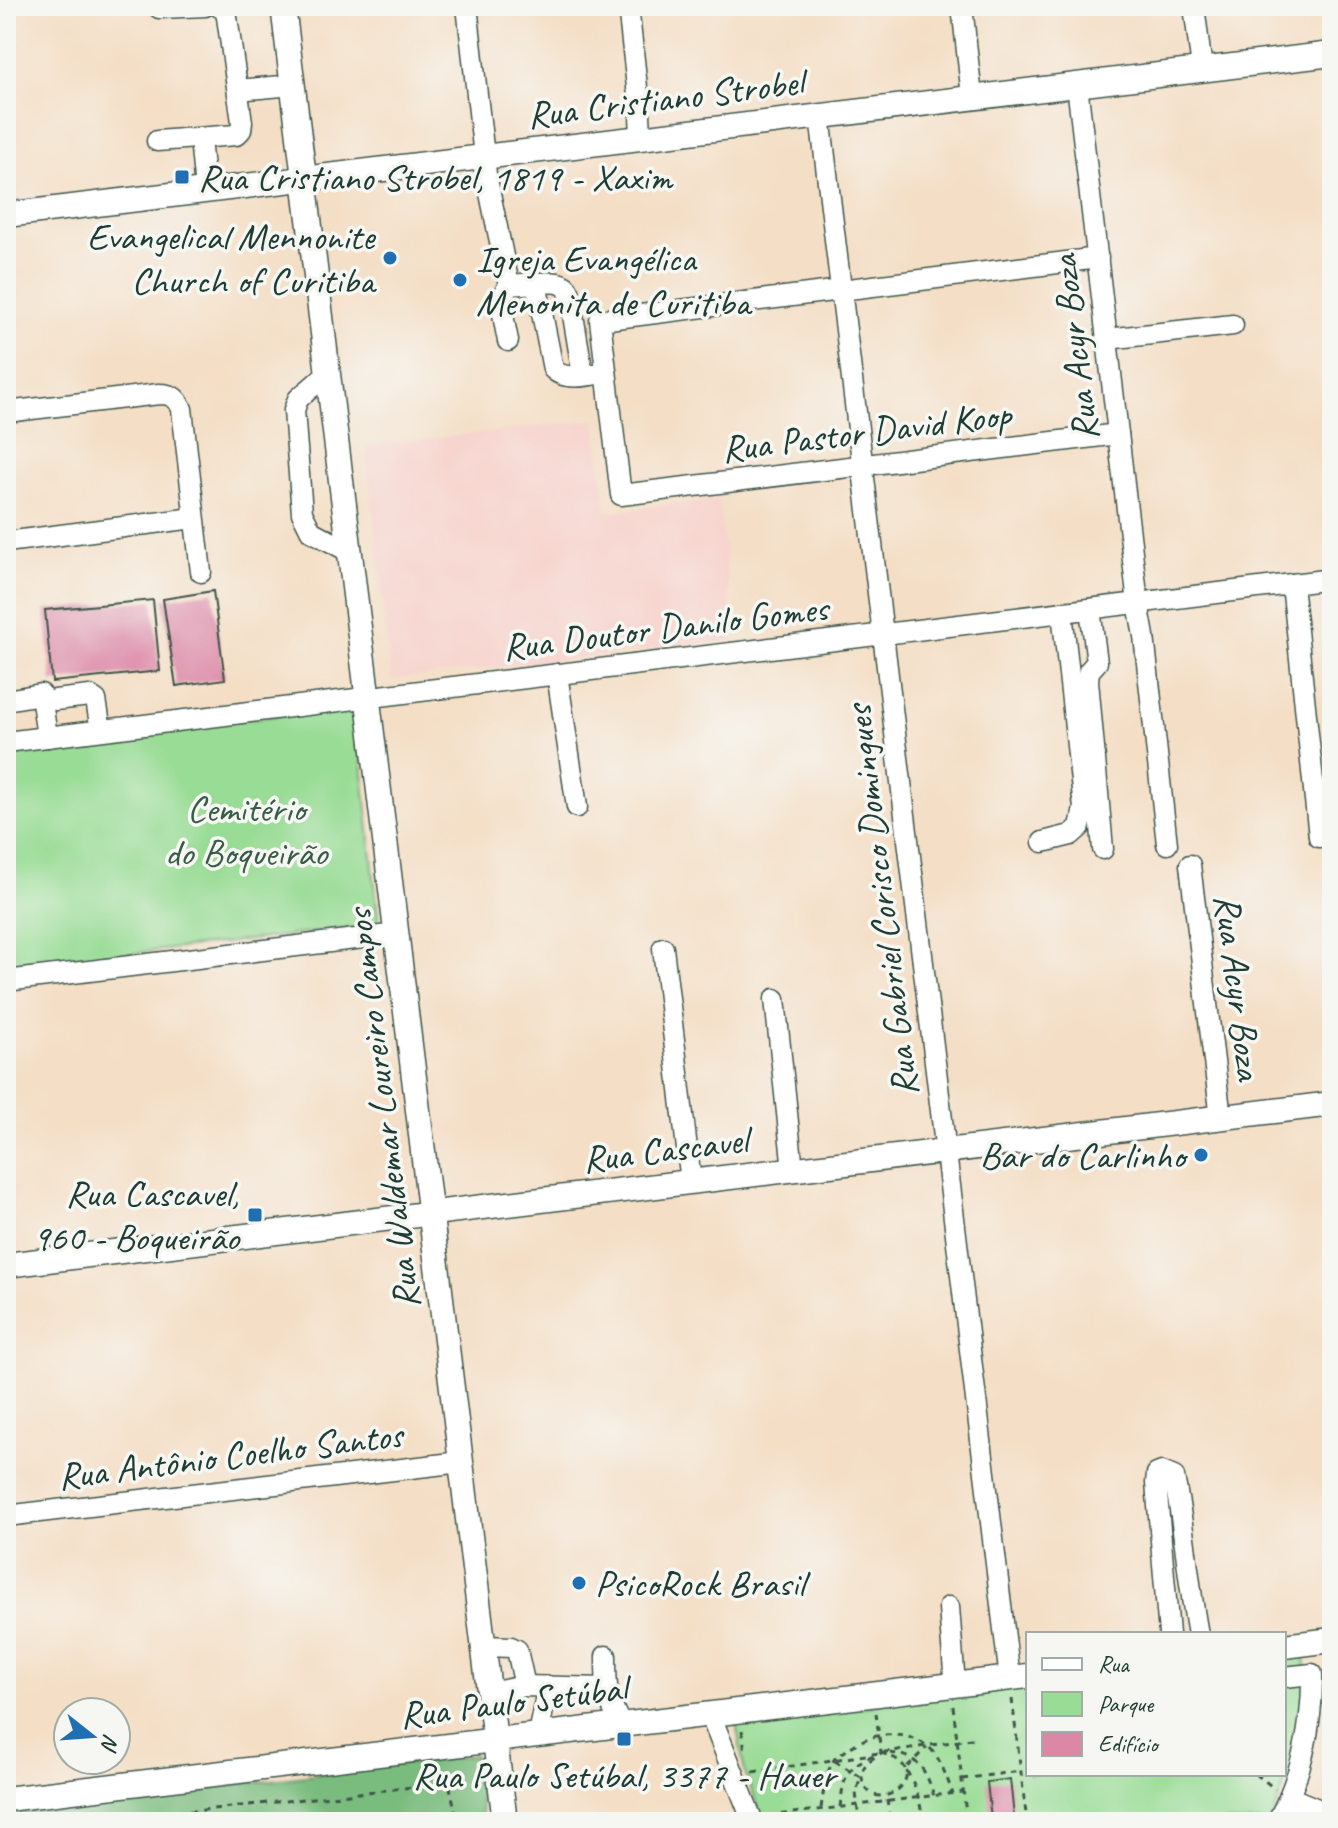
<svg xmlns="http://www.w3.org/2000/svg" width="1338" height="1828" font-family="Caveat,sans-serif">
<style>
.built{fill:#f7d0c9}
.green{fill:#99dc95;stroke:#5c8c64;stroke-width:2}
.forest{fill:#7abc7e;stroke:#4c7c59;stroke-width:2}
.building{fill:#dc87a6}
.lines{fill:none;stroke-linecap:round;stroke-linejoin:round}
.minor-casing{stroke:#3f554a;stroke-width:23}
.major-casing{stroke:#3f554a;stroke-width:27}
.path{stroke:#3f554a;stroke-width:3;stroke-dasharray:6 6;stroke-linecap:butt}
.minor{stroke:#fff;stroke-width:20}
.major{stroke:#fff;stroke-width:24}
.poi-dot{fill:#1f6fb2;stroke:#f6f6f2;stroke-width:3}
.labels{text-anchor:middle;stroke-width:7;stroke-linejoin:round;paint-order:stroke}
.street-label{font-size:38px;fill:#1f3d34;stroke:#f6f6f2}
.poi-label{font-size:38px;fill:#1f3d34;stroke:#f6f6f2;text-anchor:start}
.park-label{font-size:38px;fill:#375d47;stroke:#f6f6f2}
</style>
<rect width="100%" height="100%" fill="#f6f6f2"/>
<filter id="ink" filterUnits="userSpaceOnUse"><feTurbulence type="fractalNoise" baseFrequency=".0125" numOctaves="2"/><feDisplacementMap in="SourceGraphic" scale="16" xChannelSelector="R" yChannelSelector="G"/><feConvolveMatrix kernelMatrix="1 2 1 2 8 2 1 2 1" color-interpolation-filters="sRGB"/></filter>
<filter id="wash" filterUnits="userSpaceOnUse"><feTurbulence type="fractalNoise" baseFrequency=".006" numOctaves="4" result="noise"/><feDisplacementMap in="SourceGraphic" scale="32" xChannelSelector="R" yChannelSelector="G"/><feGaussianBlur stdDeviation="1.8" result="paint"/><feColorMatrix in="noise" values="0 0 0 0 0 0 0 0 0 0 0 0 0 0 0 0 0 1.4 0 .05"/><feComposite in="paint" operator="in"/></filter>
<g filter="url(#wash)">
<rect width="100%" height="100%" fill="#f4dec5"/>
<polygon class="built" points="596,420 606,512 719,499 734,640 391,680 366,446"/>
<g class="green">
<polygon points="356,706 379,925 6,968 6,748"/>
<polygon points="1305,1655 1309,1700 1305,1729 1271,1822 764,1822 745,1773 736,1723 1028,1686 1028,1774 1284,1774 1284,1657"/>
</g>
<polygon class="forest" points="475,1755 483,1822 6,1822 6,1813"/>
<g id="blocks">
<g class="building">
<polygon points="213,591 225,679 176,686 163,599"/>
<polygon points="153,600 160,671 52,682 45,610"/>
<polygon points="1010,1779 1014,1817 991,1819 987,1782"/>
</g>
</g>
</g>
<g filter="url(#ink)">
<use href="#blocks" fill-opacity="0" stroke="#3f554a" stroke-width="2"/>
<g class="lines">
<g class="minor-casing">
<g id="minor">
<polyline points="467,6 486,174 509,285"/>
<polyline points="628,6 640,114 641,138"/>
<polyline points="962,6 972,97"/>
<polyline points="1194,6 1202,69"/>
<polyline points="159,8 205,6"/>
<polyline points="1077,85 1138,603 1144,636 1167,844"/>
<polyline points="238,90 293,85"/>
<polyline points="820,116 1010,1679"/>
<polyline points="200,138 205,190"/>
<polyline points="157,141 236,135 241,130 242,122 227,17 225,10 218,6"/>
<polyline points="1098,258 600,320 621,495 1118,434"/>
<path d="M 536,283 C 548,283 563,279 569,291 L 583,375"/>
<polyline points="1107,339 1233,325"/>
<path d="M 508,341 C 505,323 497,301 509,285 L 536,283 L 553,369 C 565,382 591,375 606,372"/>
<polyline points="328,373 298,399 294,410 302,513 311,531 350,552"/>
<path d="M 6,412 L 159,394 C 171,394 177,397 182,409 L 201,572"/>
<polyline points="6,542 194,518"/>
<polyline points="1292,584 1319,837"/>
<polyline points="1090,609 1097,662 1089,671 1088,681 1103,849"/>
<polyline points="557,674 577,807"/>
<polyline points="6,700 41,694 47,737"/>
<polyline points="55,700 90,696 96,700 101,730"/>
<polyline points="6,742 1332,579"/>
<polyline points="1043,842 1071,835 1080,827 1084,808 1062,612"/>
<polyline points="1190,865 1221,1118"/>
<polyline points="663,948 691,1182"/>
<polyline points="6,981 397,934"/>
<polyline points="775,999 793,1170"/>
<polyline points="6,1516 461,1462"/>
<polyline points="949,1607 955,1685"/>
<path d="M 1169,1634 L 1156,1483 L 1157,1474 L 1162,1472 L 1174,1477 C 1185,1529 1188,1582 1198,1634"/>
<polyline points="484,1646 511,1647 517,1650 525,1686"/>
<path d="M 606,1656 C 606,1688 606,1697 621,1725"/>
<polyline points="489,1693 525,1686 606,1688"/>
<polyline points="710,1714 753,1822"/>
<polyline points="538,1734 548,1686"/>
<polyline points="1289,1797 1332,1815"/>
<path d="M 1277,1822 C 1301,1778 1313,1724 1312,1674 L 1284,1677"/>
</g>
</g>
<g class="major-casing">
<g id="major">
<polyline points="283,6 505,1822"/>
<polyline points="6,215 1332,54"/>
<polyline points="6,1265 1332,1104"/>
<polyline points="1284,1646 1332,1640"/>
<polyline points="6,1799 1028,1676"/>
</g>
</g>
<g class="path">
<polyline points="1012,1699 1027,1822"/>
<polyline points="953,1706 967,1822"/>
<polyline points="876,1713 881,1753"/>
<polyline points="742,1730 745,1751"/>
<path d="M 881,1753 C 887,1755 894,1757 899,1761 C 925,1782 874,1815 863,1782 C 858,1767 870,1760 881,1753 Z"/>
<path d="M 890,1753 C 919,1756 926,1770 934,1796"/>
<polyline points="835,1761 861,1777 856,1792 859,1822"/>
<polyline points="753,1772 978,1738"/>
<polyline points="1256,1774 1275,1789"/>
<polyline points="962,1779 1021,1771"/>
<polyline points="887,1800 890,1822"/>
<path d="M 840,1807 C 844,1777 845,1767 874,1755"/>
<path d="M 821,1808 C 823,1795 826,1771 834,1760 C 836,1756 840,1754 844,1752 C 867,1733 899,1728 926,1745 C 939,1753 947,1779 953,1794"/>
<polyline points="769,1816 963,1792"/>
<polyline points="94,1822 449,1783 458,1822"/>
<path d="M 875,1822 C 890,1816 902,1815 918,1822"/>
<path d="M 923,1822 C 920,1801 917,1786 905,1769 L 927,1747"/>
</g>
<use href="#minor" class="minor"/>
<use href="#major" class="major"/>
</g>
</g>
<g class="poi-dot">
<rect x="174" y="169" width="16" height="16" rx="4"/>
<circle cx="390" cy="258" r="8"/>
<circle cx="460" cy="280" r="8"/>
<circle cx="1201" cy="1155" r="8"/>
<rect x="247" y="1207" width="16" height="16" rx="4"/>
<circle cx="579" cy="1583" r="8"/>
<rect x="616" y="1731" width="16" height="16" rx="4"/>
</g>
<g class="labels">
<g class="street-label">
<text transform="translate(665 98) rotate(-7)" y="13">Rua Cristiano Strobel</text>
<text transform="translate(1074 348) rotate(-97)" y="13">Rua Acyr Boza</text>
<text transform="translate(866 431) rotate(-7)" y="13">Rua Pastor David Koop</text>
<text transform="translate(665 627) rotate(-7)" y="13">Rua Doutor Danilo Gomes</text>
<text transform="translate(881 901) rotate(-97)" y="13">Rua Gabriel Corisco Domingues</text>
<text transform="translate(1239 987) rotate(83)" y="13">Rua Acyr Boza</text>
<text transform="translate(382 1109) rotate(-97)" y="13">Rua Waldemar Loureiro Campos</text>
<text transform="translate(665 1149) rotate(-7)" y="13">Rua Cascavel</text>
<text transform="translate(230 1455) rotate(-7)" y="13">Rua Antônio Coelho Santos</text>
<text transform="translate(513 1701) rotate(-7)" y="13">Rua Paulo Setúbal</text>
</g>
<g class="poi-label">
<text x="198" y="190">Rua Cristiano Strobel, 1819 - Xaxim</text>
<text x="374" y="249" text-anchor="end">Evangelical Mennonite<tspan x="374" dy="44">Church of Curitiba</tspan></text>
<text x="476" y="271">Igreja Evangélica<tspan x="476" dy="44">Menonita de Curitiba</tspan></text>
<text x="1185" y="1168" text-anchor="end">Bar do Carlinho</text>
<text x="239" y="1206" text-anchor="end">Rua Cascavel,<tspan x="239" dy="44">960 - Boqueirão</tspan></text>
<text x="595" y="1596">PsicoRock Brasil</text>
<text x="624" y="1788" text-anchor="middle">Rua Paulo Setúbal, 3377 - Hauer</text>
</g>
<g class="park-label">
<text x="246" y="821">Cemitério<tspan x="246" dy="44">do Boqueirão</tspan></text>
</g>
</g>
<rect width="1338" height="1828" fill="none" stroke="#f6f6f2" stroke-width="32"/>
<rect x="1026" y="1632" width="260" height="144" fill="#f6f6f2" stroke="#a0aca6" stroke-width="2"/>
<rect x="1042" y="1658" width="40" height="12" fill="#ffffff" stroke="#a0aca6" stroke-width="2"/>
<text x="1098" y="1672" font-size="24" fill="#1f3d34">Rua</text>
<rect x="1042" y="1692" width="40" height="24" fill="#99dc95" stroke="#a0aca6" stroke-width="2"/>
<text x="1098" y="1712" font-size="24" fill="#1f3d34">Parque</text>
<rect x="1042" y="1732" width="40" height="24" fill="#dc87a6" stroke="#a0aca6" stroke-width="2"/>
<text x="1098" y="1752" font-size="24" fill="#1f3d34">Edifício</text>
<g transform="translate(92 1736) rotate(107)"><circle r="38" fill="#f6f6f2" stroke="#a0aca6" stroke-width="2"/>
<path d="M0-6L14 30L0 20L-14 30Z" fill="#1f6fb2"/>
<text y="-12" font-size="22" font-weight="bold" text-anchor="middle" fill="#1f3d34">N</text>
</g>
</svg>
